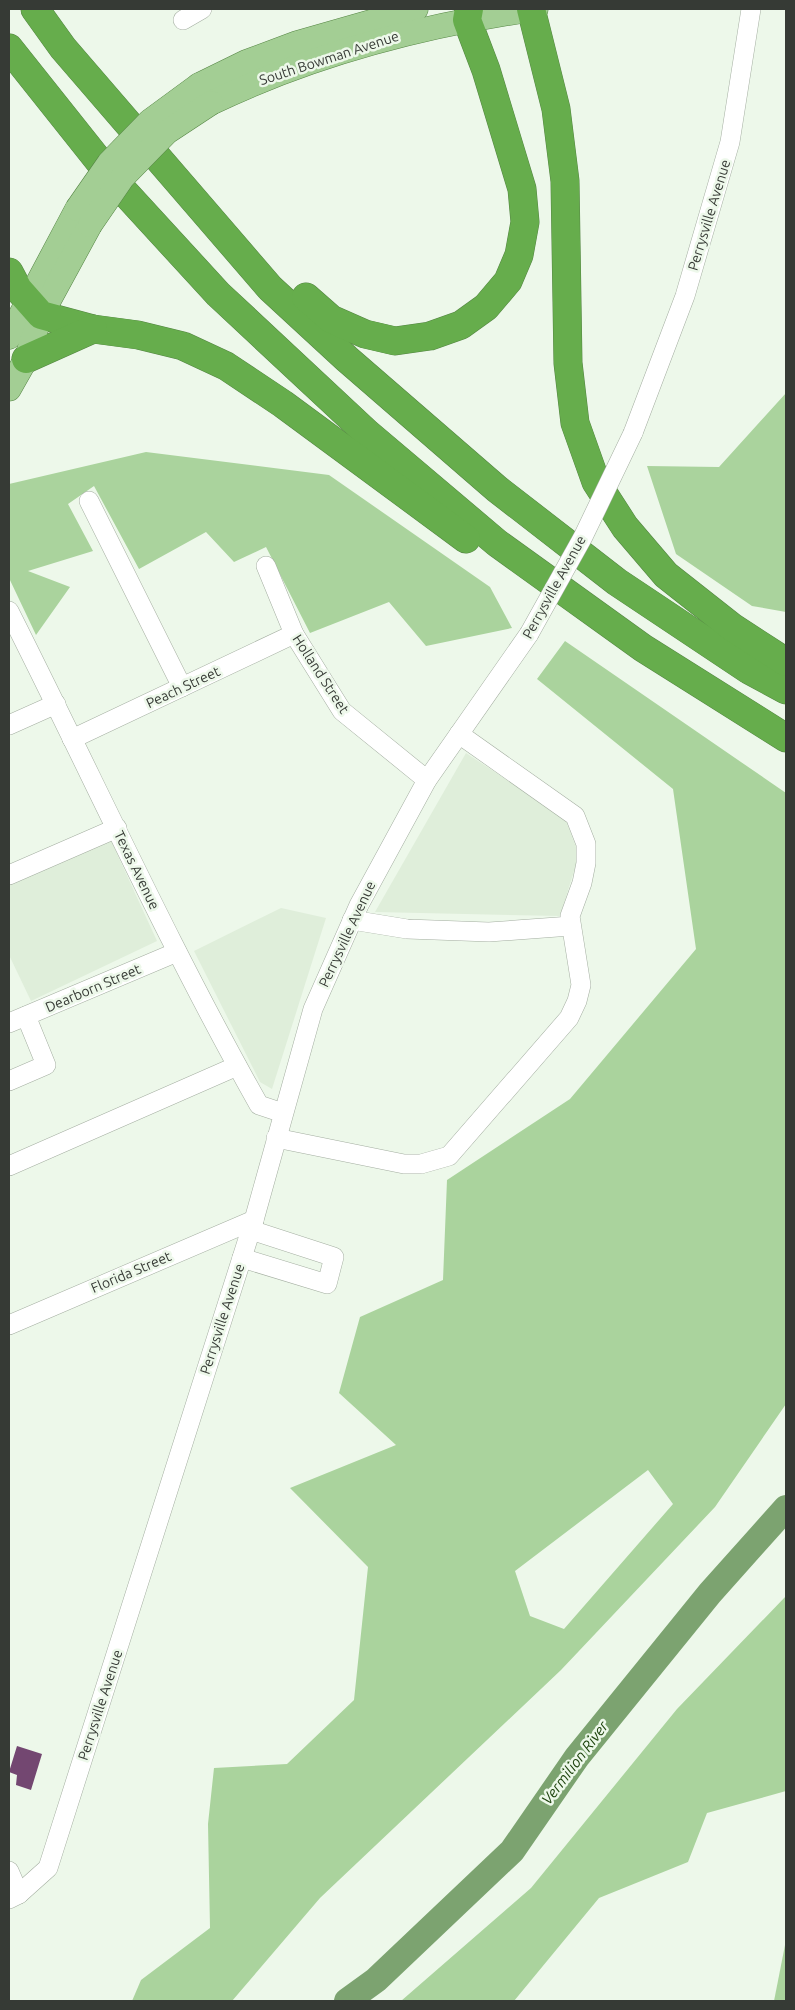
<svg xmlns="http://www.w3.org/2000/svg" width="795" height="2010" font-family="Ubuntu,sans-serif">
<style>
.built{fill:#dfeeda}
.forest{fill:#aad39d;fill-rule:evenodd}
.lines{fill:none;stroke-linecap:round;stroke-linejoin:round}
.river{stroke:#7ca370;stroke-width:26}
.building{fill:#734771}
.minor-casing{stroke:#a4aea1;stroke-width:20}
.major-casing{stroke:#558544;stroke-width:25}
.highway-casing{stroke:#558544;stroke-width:29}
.minor{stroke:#fff;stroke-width:19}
.major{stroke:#a3ce94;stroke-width:24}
.highway{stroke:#66ad4c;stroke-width:28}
.minor-bridge-casing{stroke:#a4aea1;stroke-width:20;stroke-linecap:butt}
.major-bridge-casing{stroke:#558544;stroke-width:25;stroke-linecap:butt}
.minor-bridge{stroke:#fff;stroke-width:19}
.major-bridge{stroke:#a3ce94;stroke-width:24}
.labels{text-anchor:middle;stroke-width:5;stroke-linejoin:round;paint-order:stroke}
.street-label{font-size:14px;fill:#363a35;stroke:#edf8ea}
.water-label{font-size:15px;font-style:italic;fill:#1e440e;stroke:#edf8ea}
</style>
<rect width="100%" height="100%" fill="#edf8ea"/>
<g class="built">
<polygon points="466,753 565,818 579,855 560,916 375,912"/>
<polygon points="107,832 157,941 31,1001 9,955 9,875"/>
<polygon points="281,908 326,918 272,1089 260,1082 194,951"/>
</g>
<g class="forest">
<polygon points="786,393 786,612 752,606 676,554 647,466 719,467"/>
<polygon points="146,452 329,475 490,587 512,628 426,646 389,602 310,633 266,547 234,562 206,532 139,569 94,486 68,504 93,551 28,571 70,587 36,635 9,578 9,484"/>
<path d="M 565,641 L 786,793 L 786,1404 L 715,1507 L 561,1670 L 320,1898 L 232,2001 L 132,2001 L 141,1980 L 210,1928 L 208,1824 L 214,1768 L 287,1764 L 354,1700 L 368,1567 L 290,1488 L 396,1445 L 339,1393 L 360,1317 L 443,1280 L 447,1180 L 570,1099 L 696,949 L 673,789 L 537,679 ZM 648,1470 L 673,1504 L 564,1629 L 530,1616 L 515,1571 Z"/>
<polygon points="786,1596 786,1791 707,1813 688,1862 599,1898 514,2001 401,2001 531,1888 677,1709"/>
<polygon points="786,1940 786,2001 774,2001"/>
</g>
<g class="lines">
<polyline class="river" points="347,2001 376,1980 512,1851 577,1757 710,1593 786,1508"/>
</g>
<polygon class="building" points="17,1746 42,1754 31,1790 16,1785 17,1775 9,1772"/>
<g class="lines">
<g class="minor-casing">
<g id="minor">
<polyline points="183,20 202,9"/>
<polyline points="633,433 685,296 730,142 751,9"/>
<polyline points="89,501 182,687"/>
<polyline points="266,566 294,634 342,711 427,780"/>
<path d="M 9,611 C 92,775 168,944 259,1105 L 283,1113"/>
<polyline points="9,725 56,704"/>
<polyline points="72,739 294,634"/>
<polyline points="9,875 117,828"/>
<polyline points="352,920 407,929 489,932 571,926"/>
<polyline points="9,1023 177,952"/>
<polyline points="9,1081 46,1065 26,1016"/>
<polyline points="276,1138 404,1164 421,1164 449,1156 569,1018 577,1001 581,985 570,916 582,883 586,863 586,844 575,816 459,734"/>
<polyline points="9,1166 237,1066"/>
<polyline points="242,1258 327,1284 334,1257 251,1230"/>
<polyline points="9,1325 254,1220"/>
<polyline points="9,1871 19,1894"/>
<polyline points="9,1899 19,1894 48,1868 254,1220 313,1009 359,905 427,780 529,634"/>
</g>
</g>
<g class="major-casing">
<g id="major">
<polyline points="199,85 246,62 297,43 416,9"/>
<path d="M 211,103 C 313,54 424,25 536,9"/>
<polyline points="9,337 77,209"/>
<polyline points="9,389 26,359 41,315 90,225"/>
</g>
</g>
<g class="highway-casing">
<g id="highway">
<polyline points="35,9 63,48 270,288 347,359 497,489 617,582 749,670 786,690"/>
<polyline points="531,9 556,109 565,181 568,363 575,423 596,482 625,527 666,575 732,627 786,662"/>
<polyline points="9,48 118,185 218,294 367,433 497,543 643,648 786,738"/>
<polyline points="9,272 18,289 41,315 93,329 138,335 183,346 226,366 283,404 466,539"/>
<polyline points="306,297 331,319 365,334 395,341 430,336 461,325 486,307 508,281 519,255 525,222 522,189 486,70 467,20 469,9"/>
<polyline points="26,359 93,329"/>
</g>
</g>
<use href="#minor" class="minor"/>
<use href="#major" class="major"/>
<use href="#highway" class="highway"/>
<g class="minor-bridge-casing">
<polyline id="minor-bridge" points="529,634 583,537 633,433"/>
</g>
<g class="major-bridge-casing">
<g id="major-bridge">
<polyline points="77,209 109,163 150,121 199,85"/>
<polyline points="90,225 123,177 167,132 211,103"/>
</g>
</g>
<use href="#minor-bridge" class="minor-bridge"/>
<use href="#major-bridge" class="major-bridge"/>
</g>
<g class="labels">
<g class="street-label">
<text transform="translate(329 58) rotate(-18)" y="5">South Bowman Avenue</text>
<text transform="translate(709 215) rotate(-73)" y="5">Perrysville Avenue</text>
<text transform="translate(554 587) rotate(-61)" y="5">Perrysville Avenue</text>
<text transform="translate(321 674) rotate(57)" y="5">Holland Street</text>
<text transform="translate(183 687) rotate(-25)" y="5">Peach Street</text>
<text transform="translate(137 870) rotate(64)" y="5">Texas Avenue</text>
<text transform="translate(347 934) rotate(-65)" y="5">Perrysville Avenue</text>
<text transform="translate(93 988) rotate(-23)" y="5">Dearborn Street</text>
<text transform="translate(131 1272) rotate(-23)" y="5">Florida Street</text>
<text transform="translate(222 1319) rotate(-72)" y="5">Perrysville Avenue</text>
<text transform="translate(100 1705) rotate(-72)" y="5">Perrysville Avenue</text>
</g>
<g class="water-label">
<text transform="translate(575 1763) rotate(-53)" y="5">Vermilion River</text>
</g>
</g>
<rect width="795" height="2010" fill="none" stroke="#363a35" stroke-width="20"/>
</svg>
